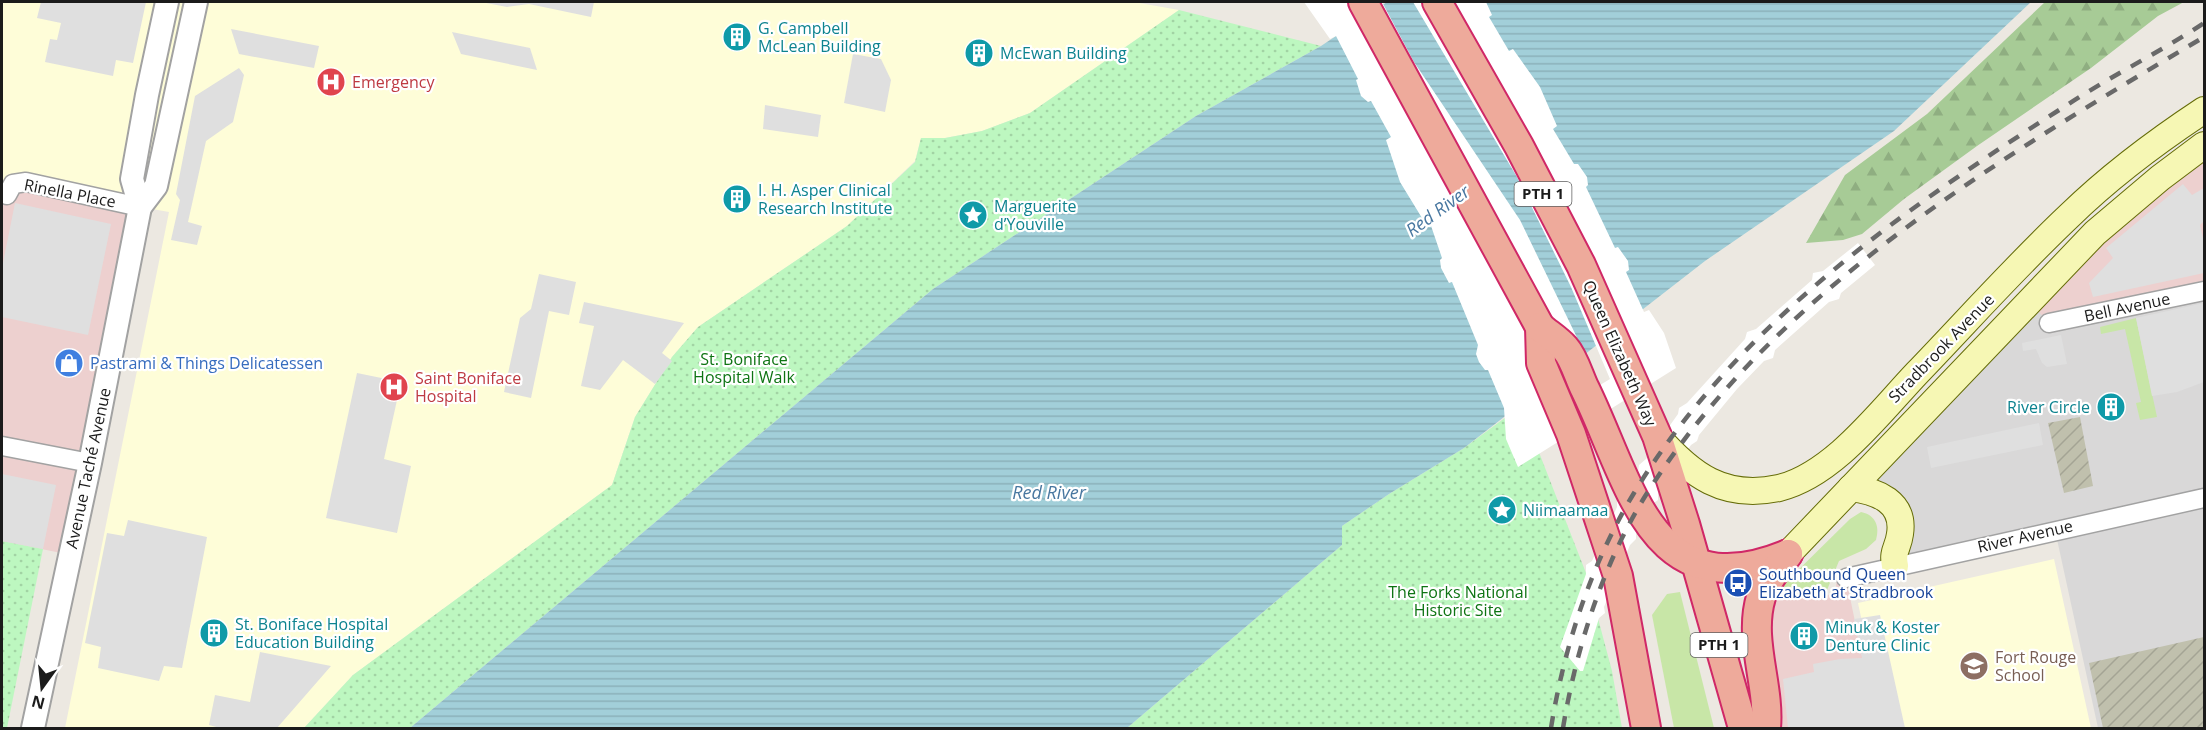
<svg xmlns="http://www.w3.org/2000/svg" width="2206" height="730" font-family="'Open Sans',sans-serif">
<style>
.residential{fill:#d9d8d8}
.commercial{fill:#edd0cf}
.education{fill:#fefdd8}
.construction{fill:url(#construction-furrows)}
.grass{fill:#c8e6a7}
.forest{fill:url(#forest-firs)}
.park{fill:url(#park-dots)}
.parking{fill:#dfdfdf}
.water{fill:url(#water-rules)}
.pier{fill:#fff}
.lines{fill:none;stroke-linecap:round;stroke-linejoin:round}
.minor-casing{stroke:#a2a2a2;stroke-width:21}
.tertiary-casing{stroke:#a2a2a2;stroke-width:26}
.secondary-casing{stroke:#656c08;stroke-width:28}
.trunk-casing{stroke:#d02867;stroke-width:32}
.minor{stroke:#fff;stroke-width:18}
.tertiary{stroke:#fff;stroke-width:22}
.secondary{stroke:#f6f7b4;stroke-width:26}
.trunk{stroke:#eeaa9b;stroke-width:28}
.rail{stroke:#696969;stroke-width:4.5;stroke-dasharray:12 12;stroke-linecap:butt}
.labels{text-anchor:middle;stroke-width:4.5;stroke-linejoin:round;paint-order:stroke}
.shield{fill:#fff;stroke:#5f5f5f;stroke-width:1.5}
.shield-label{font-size:15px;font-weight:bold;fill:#1b1b1b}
.culture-label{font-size:16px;fill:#0d838f;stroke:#fff;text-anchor:start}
.health-label{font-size:16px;fill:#be3a42;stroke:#fff;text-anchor:start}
.street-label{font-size:16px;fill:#1b1b1b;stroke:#fff}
.park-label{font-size:16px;fill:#0e7413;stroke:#fff}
.shop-label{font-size:16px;fill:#366cbe;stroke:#fff;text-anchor:start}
.transit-label{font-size:16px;fill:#164399;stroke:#fff;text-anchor:start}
.education-label{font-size:16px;fill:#785e54;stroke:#fff;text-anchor:start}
.water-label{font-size:18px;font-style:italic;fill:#4877a0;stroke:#fff}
</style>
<defs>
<pattern id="construction-furrows" width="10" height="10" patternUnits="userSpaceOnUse" patternTransform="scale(1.5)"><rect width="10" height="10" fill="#c0c0ad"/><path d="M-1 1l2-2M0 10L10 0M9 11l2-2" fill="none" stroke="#a4a494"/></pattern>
<pattern id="forest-firs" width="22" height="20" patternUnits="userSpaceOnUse" patternTransform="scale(1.5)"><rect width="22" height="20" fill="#a7cb96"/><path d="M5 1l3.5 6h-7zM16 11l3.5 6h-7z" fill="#8fae81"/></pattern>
<pattern id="park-dots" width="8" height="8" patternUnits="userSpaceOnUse" patternTransform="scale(1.5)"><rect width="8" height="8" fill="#bdf7c0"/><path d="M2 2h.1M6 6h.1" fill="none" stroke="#a2d3a4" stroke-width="1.8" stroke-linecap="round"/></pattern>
<pattern id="water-rules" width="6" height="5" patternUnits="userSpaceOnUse" patternTransform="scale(1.5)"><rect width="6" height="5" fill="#a2cfd9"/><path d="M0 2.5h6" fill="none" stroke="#8bb1ba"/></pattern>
</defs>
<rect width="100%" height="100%" fill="#ece8e1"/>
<polygon class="residential" points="2204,291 2204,728 2098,728 2055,530 1895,566 1899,521 1851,488 2029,301"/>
<g class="commercial">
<polygon points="2204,145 2204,291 2049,323 2037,310 2095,233"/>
<polygon points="13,184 140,207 71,555 2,541 2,189"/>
<polygon points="1838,573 1846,578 1877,728 1766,728 1757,635 1773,600 1790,597 1819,599 1835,592"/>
</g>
<g class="education">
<polygon points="2,2 1134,2 1179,10 1030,113 982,131 945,138 921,138 915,161 847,226 698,327 672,357 635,417 612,485 353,675 304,728 65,728 169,212 2,182"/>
<polygon points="2054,559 2091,728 1885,728 1858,603"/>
</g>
<g class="construction">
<polygon points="2080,417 2093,486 2064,493 2048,423"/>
<polygon points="2204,637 2204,728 2103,728 2089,663"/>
</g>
<g class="grass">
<polygon points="2136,318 2157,417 2140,420 2136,403 2141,402 2125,329 2101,334 2100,327"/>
<path d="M 1861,512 C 1876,515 1880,527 1876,540 L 1866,549 L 1839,561 L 1827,590 C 1814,597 1794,592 1781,587 L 1850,519 Z"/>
<polygon points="1680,592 1714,728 1674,728 1652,615 1667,594"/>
</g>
<polygon class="forest" points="2045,2 2184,2 2158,16 2091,68 1977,146 1904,199 1862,234 1843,240 1806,243 1845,175 1927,114"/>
<g class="park">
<polygon points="1179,10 1321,46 1196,116 933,289 410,728 304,728 353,675 612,485 635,417 672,357 698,327 847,226 915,162 921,138 945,138 982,131 1030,113"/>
<polygon points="1521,406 1586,573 1612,671 1622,728 1127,728 1342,545 1342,526 1389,494 1464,448"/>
<polygon points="2,541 43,549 7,728 2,728"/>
</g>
<g class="parking">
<polygon points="41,2 146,2 133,63 116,60 113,76 45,62 50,39 57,40 61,23 37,18"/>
<polygon points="481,2 594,2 591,17 529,4 507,7"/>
<polygon points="231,29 319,46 314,68 239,54"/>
<polygon points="452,32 530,48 537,70 461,54"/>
<polygon points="853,54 881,59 891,80 885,112 844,103"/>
<polygon points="239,68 244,75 233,122 206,141 188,222 202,226 197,245 171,240 180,200 176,194 195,96"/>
<polygon points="765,105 821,115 818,137 763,129"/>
<polygon points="2183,184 2192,195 2204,188 2204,221 2200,225 2204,243 2204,273 2093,297 2089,283 2113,258 2106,248"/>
<polygon points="15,203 111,224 88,335 2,317 2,268"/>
<polygon points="539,274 576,282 569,315 549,311 531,398 504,392 520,318 531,309"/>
<polygon points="584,302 684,323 662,353 672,361 655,384 623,360 600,390 581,386 594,326 579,323"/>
<polygon points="2204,303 2204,382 2177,392 2152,396 2136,318"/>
<polygon points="2061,335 2067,364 2047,367 2042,363 2036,349 2023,351 2022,343"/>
<polygon points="357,373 401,382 384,459 411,466 397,533 326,518"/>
<polygon points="2039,423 2043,445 1931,468 1927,447"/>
<polygon points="2,474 56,485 43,549 2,541"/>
<polygon points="128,520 207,537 182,668 164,666 159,681 98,668 101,647 85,643 107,533 124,536"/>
<polygon points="1880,615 1905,728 1788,728 1783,679 1814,672 1813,664 1840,659 1862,658 1854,619"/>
<polygon points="260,652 331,666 277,728 220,728 209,725 215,695 250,702"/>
</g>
<polygon class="water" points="1387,2 2031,2 1894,131 1705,261 1464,448 1389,494 1342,526 1342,545 1127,728 410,728 933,289 1196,116 1321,46"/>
<g class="pier">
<polygon points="1304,2 1382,2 1414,62 1520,220 1600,385 1610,379 1571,287 1517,177 1413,2 1486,2 1492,15 1489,17 1509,51 1513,49 1540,87 1557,126 1553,129 1574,164 1578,164 1587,177 1588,185 1586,187 1615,248 1618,247 1628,261 1629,270 1626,272 1644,312 1649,310 1664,333 1676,368 1518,467 1506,439 1504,408 1488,370 1485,370 1479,362 1476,354 1478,345 1452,282 1449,283 1441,268 1440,260 1442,258 1428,217 1422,218 1400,182 1386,140 1391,137 1371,101 1368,102 1361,96 1356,80 1358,79 1336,36 1330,39"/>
<polygon points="1858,243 1875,265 1841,293 1839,299 1829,302 1775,350 1773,358 1764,361 1737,389 1699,435 1697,441 1691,445 1658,494 1658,500 1651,505 1636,534 1636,539 1630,545 1604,607 1605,613 1599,618 1583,671 1580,671 1560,647 1586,574 1586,565 1592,561 1617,507 1617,501 1625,495 1638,472 1639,465 1646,459 1678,414 1679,408 1687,403 1745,339 1747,332 1756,329 1812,280 1813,273 1823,271"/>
</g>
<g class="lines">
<g class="minor-casing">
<g id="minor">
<polyline points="7,195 13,184 26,182 140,207"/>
<polyline points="2049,323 2204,291"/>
<polyline points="2,446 90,463"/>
<polyline points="1846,578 2204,498"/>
</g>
</g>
<g class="tertiary-casing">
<g id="tertiary">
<polyline points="140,207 156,186 196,2"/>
<polyline points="33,728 90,463 140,207 132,179 147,95 167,2"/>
</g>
</g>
<g class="secondary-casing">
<g id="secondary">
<path d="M 1657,436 C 1691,475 1724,500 1779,488 C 1833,475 1880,412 1917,373 C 1967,321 2016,266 2069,216 C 2110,176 2157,141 2204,110"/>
<path d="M 1851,488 C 1877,491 1905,502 1900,534 C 1898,549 1892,550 1895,566"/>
<polyline points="1788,554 2095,233 2160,178 2204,145"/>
</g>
</g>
<g class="trunk-casing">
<g id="trunk">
<polyline points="1363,2 1540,327 1541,363 1571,434 1618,576 1646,728"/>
<polyline points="1437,2 1519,146 1581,265 1657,436 1685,524 1743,728"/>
<path d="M 1540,327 C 1548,334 1558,340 1565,348 C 1574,358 1579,377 1585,389 C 1631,483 1651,611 1788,554"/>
<path d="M 1766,728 C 1770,685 1748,640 1761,597 C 1765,581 1779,567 1788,554"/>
</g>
</g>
<use href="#minor" class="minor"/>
<use href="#tertiary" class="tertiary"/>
<use href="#secondary" class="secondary"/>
<use href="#trunk" class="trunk"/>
<g class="rail">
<path d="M 1551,728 C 1564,647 1591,564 1634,493 C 1735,326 1905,208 2067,105 C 2111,76 2160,52 2204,23"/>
<path d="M 1563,728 C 1576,649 1602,567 1644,498 C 1772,292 2000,158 2204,37"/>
</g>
</g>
<defs>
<g id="building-disc" transform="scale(1.5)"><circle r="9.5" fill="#0f9aa8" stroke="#fff"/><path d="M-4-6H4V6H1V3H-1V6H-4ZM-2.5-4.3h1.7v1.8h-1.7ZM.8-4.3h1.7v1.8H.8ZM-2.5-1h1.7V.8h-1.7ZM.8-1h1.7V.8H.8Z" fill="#fff"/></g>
<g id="hospital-disc" transform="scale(1.5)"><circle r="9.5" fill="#e0444e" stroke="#fff"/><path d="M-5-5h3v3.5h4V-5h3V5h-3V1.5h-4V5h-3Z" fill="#fff"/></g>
<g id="sight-disc" transform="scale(1.5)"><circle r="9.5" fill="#0f9aa8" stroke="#fff"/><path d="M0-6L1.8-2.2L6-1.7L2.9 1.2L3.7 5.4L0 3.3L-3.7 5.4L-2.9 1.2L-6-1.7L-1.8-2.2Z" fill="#fff"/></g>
<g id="shop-disc" transform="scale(1.5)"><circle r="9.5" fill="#3f7fe0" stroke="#fff"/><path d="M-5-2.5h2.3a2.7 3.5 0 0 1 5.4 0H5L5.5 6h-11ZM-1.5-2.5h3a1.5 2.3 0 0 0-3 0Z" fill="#fff"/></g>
<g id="bus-disc" transform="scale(1.5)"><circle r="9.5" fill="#1a4fb4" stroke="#fff"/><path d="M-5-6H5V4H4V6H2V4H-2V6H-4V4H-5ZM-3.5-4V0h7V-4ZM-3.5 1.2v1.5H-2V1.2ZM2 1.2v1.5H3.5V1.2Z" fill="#fff"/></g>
<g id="school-disc" transform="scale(1.5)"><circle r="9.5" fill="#8d6e63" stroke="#fff"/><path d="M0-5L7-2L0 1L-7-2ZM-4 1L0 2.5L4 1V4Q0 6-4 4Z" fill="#fff"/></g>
</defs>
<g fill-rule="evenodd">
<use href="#building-disc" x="737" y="37"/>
<use href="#building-disc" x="979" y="53"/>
<use href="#hospital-disc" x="331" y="82"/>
<use href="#building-disc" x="737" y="199"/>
<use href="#sight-disc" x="973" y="215"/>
<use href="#shop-disc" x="69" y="363"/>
<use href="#hospital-disc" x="394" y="387"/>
<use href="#building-disc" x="2111" y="407"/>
<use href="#sight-disc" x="1502" y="510"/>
<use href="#bus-disc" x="1738" y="583"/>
<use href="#building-disc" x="214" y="633"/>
<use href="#building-disc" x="1804" y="636"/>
<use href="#school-disc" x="1974" y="666"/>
</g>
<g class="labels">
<g class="shield">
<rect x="1514.5" y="182" width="57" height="24" rx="4.5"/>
<rect x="1690.5" y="633" width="57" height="24" rx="4.5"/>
</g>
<g class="shield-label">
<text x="1543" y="199">PTH 1</text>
<text x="1719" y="650">PTH 1</text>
</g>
<g class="culture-label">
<text x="758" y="34">G. Campbell<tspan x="758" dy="18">McLean Building</tspan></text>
<text x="1000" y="59">McEwan Building</text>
<text x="758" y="196">I. H. Asper Clinical<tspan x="758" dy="18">Research Institute</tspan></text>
<text x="994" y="212">Marguerite<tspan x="994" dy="18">d’Youville</tspan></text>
<text x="2090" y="413" text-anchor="end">River Circle</text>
<text x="1523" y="516">Niimaamaa</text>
<text x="235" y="630">St. Boniface Hospital<tspan x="235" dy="18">Education Building</tspan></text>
<text x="1825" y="633">Minuk &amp; Koster<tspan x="1825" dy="18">Denture Clinic</tspan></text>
</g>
<g class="health-label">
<text x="352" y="88">Emergency</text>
<text x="415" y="384">Saint Boniface<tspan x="415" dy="18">Hospital</tspan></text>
</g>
<g class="street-label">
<text transform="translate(70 193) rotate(11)" y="6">Rinella Place</text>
<text transform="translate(2127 307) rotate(-12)" y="6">Bell Avenue</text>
<text transform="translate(1941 348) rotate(-46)" y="6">Stradbrook Avenue</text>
<text transform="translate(1620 353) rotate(66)" y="6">Queen Elizabeth Way</text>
<text transform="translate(88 468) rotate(-78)" y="6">Avenue Taché Avenue</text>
<text transform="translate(2025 536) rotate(-13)" y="6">River Avenue</text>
</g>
<g class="park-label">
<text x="744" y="365">St. Boniface<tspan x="744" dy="18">Hospital Walk</tspan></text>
<text x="1458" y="598">The Forks National<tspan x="1458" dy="18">Historic Site</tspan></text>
</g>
<g class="shop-label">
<text x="90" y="369">Pastrami &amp; Things Delicatessen</text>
</g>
<g class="transit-label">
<text x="1759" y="580">Southbound Queen<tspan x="1759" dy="18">Elizabeth at Stradbrook</tspan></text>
</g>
<g class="education-label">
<text x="1995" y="663">Fort Rouge<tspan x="1995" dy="18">School</tspan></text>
</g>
<g class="water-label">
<text transform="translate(1438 211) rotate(-36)" y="6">Red River</text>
<text x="1049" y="499">Red River</text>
</g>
</g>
<rect width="2206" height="730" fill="none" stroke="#1b1b1b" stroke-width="6"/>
<g transform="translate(42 688) rotate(195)" stroke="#ffffff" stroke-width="4.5" paint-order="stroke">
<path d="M0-4.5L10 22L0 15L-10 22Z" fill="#1b1b1b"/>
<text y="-9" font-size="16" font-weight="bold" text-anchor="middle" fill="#1b1b1b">N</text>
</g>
</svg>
